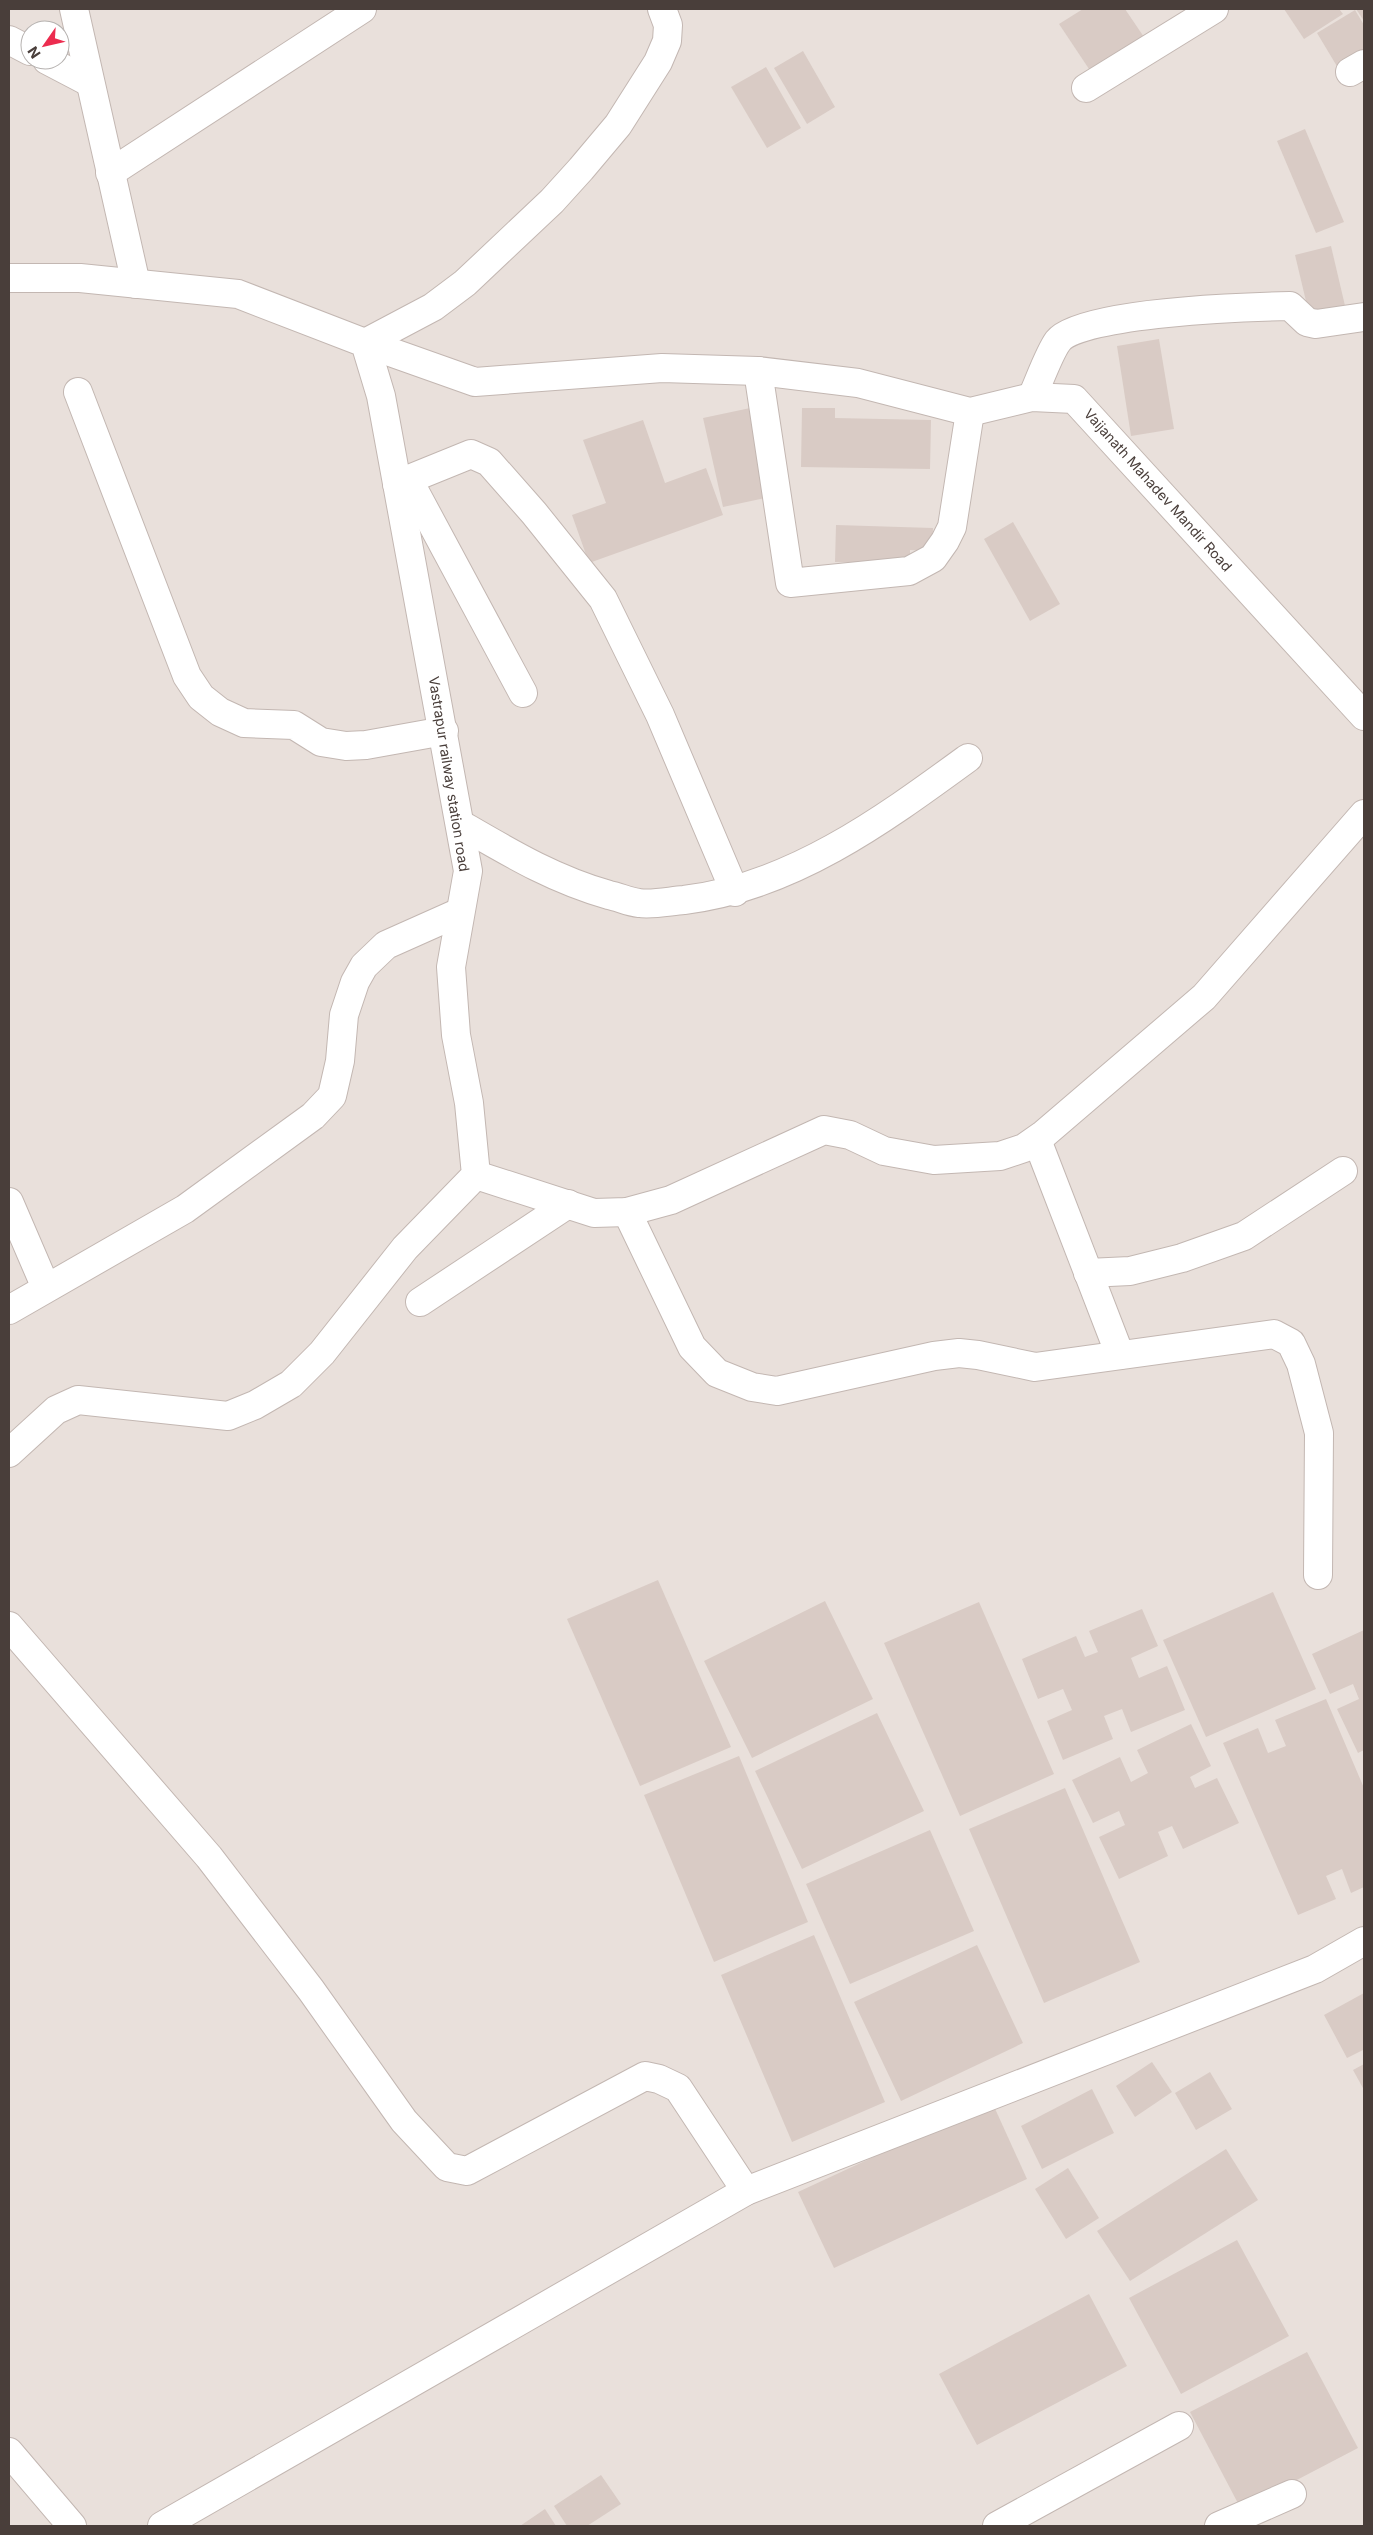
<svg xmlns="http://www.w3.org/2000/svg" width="1373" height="2535" font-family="Inter,sans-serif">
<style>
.residential{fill:#e9e0db;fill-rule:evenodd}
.building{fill:#d9cbc5}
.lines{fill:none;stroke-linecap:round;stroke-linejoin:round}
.minor-casing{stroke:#c3b7b2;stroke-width:30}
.tertiary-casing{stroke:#c3b7b2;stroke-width:30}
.minor{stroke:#fff;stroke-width:28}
.tertiary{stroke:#fff;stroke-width:28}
.labels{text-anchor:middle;stroke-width:4;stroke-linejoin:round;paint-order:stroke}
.street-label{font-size:14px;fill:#493e3a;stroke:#fff}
</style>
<rect width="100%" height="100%" fill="#f5f0ec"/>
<path class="residential" d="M 9,9 L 1364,9 L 1364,2526 L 9,2526 ZM 30,30 L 60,30 L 60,60 L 30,60 Z"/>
<g class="building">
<polygon points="1083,9 1125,9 1148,43 1095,78 1059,24"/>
<polygon points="1284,9 1339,9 1343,14 1304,39"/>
<polygon points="1356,9 1364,9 1364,21"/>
<polygon points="1355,10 1364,25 1364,59 1341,73 1317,33"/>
<polygon points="803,51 835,107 807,124 774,68"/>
<polygon points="766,67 801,128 767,148 731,87"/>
<polygon points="1305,129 1344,222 1316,233 1277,141"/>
<polygon points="1331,246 1346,310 1310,318 1295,255"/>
<polygon points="1159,339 1174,429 1131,436 1117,346"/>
<polygon points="755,407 774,496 723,507 703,418"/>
<polygon points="802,408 835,408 835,418 931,420 930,469 801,467"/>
<polygon points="643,420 665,483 706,468 723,515 589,563 572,515 606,503 583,440"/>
<polygon points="1013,522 1060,604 1030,621 984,539"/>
<polygon points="836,525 933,528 932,551 910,550 910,564 835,562"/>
<polygon points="658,1580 731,1747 640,1786 567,1619"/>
<polygon points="1273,1592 1316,1689 1206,1737 1163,1640"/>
<polygon points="825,1601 873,1699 752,1758 704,1661"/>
<polygon points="979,1602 1054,1774 960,1816 884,1643"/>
<polygon points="1142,1609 1158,1646 1131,1658 1139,1678 1167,1666 1185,1710 1131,1732 1122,1709 1104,1716 1113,1739 1063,1760 1047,1721 1072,1710 1063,1689 1038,1699 1022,1659 1076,1636 1085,1657 1098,1652 1089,1631"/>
<polygon points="1364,1630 1364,1750 1358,1753 1337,1709 1359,1699 1353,1684 1330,1694 1312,1654"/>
<polygon points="1326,1699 1364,1788 1364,1887 1351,1893 1342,1869 1326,1876 1336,1899 1298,1915 1223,1743 1258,1728 1268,1753 1286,1746 1275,1720"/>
<polygon points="877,1713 924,1811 802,1869 755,1771"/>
<polygon points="1191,1724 1211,1766 1190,1777 1195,1788 1217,1778 1239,1823 1183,1849 1172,1826 1158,1832 1168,1856 1119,1879 1099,1837 1125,1825 1119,1811 1093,1823 1072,1780 1120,1757 1131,1782 1148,1773 1137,1750"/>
<polygon points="739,1756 808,1922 714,1962 644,1795"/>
<polygon points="1065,1788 1140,1962 1044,2003 969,1829"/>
<polygon points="930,1830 974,1931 850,1984 806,1884"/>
<polygon points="814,1935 885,2102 792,2142 721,1975"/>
<polygon points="977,1945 1023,2043 901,2101 854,2002"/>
<polygon points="1364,1993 1364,2053 1363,2050 1347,2058 1324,2015"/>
<polygon points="1152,2062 1172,2092 1135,2117 1116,2086"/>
<polygon points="1364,2064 1364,2090 1353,2070"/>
<polygon points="1210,2072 1232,2109 1196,2130 1175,2093"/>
<polygon points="1092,2089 1114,2133 1042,2169 1021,2126"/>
<polygon points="992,2102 1027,2179 834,2268 798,2192"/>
<polygon points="1226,2149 1258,2200 1130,2281 1097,2231"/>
<polygon points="1068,2168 1099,2218 1066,2239 1035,2189"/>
<polygon points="1237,2240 1289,2336 1181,2394 1129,2298"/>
<polygon points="1089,2294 1127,2366 977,2445 939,2374"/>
<polygon points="1307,2352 1358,2448 1241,2509 1190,2412"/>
<polygon points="601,2475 621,2504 587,2526 567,2526 554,2506"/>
<polygon points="545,2509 556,2526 520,2526"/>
</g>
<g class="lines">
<g class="minor-casing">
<g id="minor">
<polyline points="74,9 136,284"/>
<polyline points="9,40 30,51"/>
<polyline points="47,60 89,82"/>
<polyline points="1350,72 1364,64"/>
<polyline points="1086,88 1214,9"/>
<polyline points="110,173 362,9"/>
<polyline points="365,343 475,382 662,368 758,371 858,383 970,412 1032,397 1074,399 1364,716"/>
<polyline points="365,343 433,307 465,283 552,201 581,169 618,125 658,62 667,41 668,25 662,9"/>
<polyline points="758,371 790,583 909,571 933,558 945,541 952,527 970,412"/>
<polyline points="78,392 187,676 201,697 220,712 244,723 294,725 321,742 346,746 366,745 444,731"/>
<path d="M 1032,397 C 1039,382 1049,353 1058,341 C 1080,312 1250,307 1290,306 L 1307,322 L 1316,324 L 1364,317"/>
<polyline points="408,479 523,693"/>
<polyline points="397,484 471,454 489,462 534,513 603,599 660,715 735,892"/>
<path d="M 460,824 C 510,853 553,879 609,895 C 619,897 629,902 639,903 C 653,905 670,901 684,900 C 792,887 883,820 968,758"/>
<polyline points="1037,1140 1120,1355"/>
<polyline points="476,1175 594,1213 627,1212 671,1200 824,1130 850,1135 884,1151 934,1160 1000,1156 1024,1148 1044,1134 1204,997 1364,814"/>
<polyline points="9,1202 46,1288"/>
<polyline points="627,1212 692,1347 717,1373 752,1387 777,1391 934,1356 959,1353 978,1355 1035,1367 1274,1334 1291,1343 1301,1364 1319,1433 1318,1575"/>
<polyline points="1088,1273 1130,1271 1182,1258 1244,1236 1343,1171"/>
<polyline points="420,1302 568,1204"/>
<polyline points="9,1310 185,1209 313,1116 332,1096 340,1061 344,1015 355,982 364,966 386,945 460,912"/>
<polyline points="9,1626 209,1857 311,1990 404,2121 447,2167 467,2171 645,2076 659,2079 678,2088 746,2191"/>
<polyline points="9,2452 72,2526"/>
<polyline points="162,2526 746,2191 1315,1969 1364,1941"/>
<polyline points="997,2526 1179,2426"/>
<polyline points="1219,2526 1292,2494"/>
</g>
</g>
<g class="tertiary-casing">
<polyline id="tertiary" points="9,278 80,278 238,294 365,343 381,396 468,871 451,967 456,1035 469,1103 476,1175 405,1248 322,1353 291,1384 255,1405 228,1416 78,1400 56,1410 9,1453"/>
</g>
<use href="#minor" class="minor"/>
<use href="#tertiary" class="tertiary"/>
</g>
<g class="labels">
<g class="street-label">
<text transform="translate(1158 490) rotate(48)" y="5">Vaijanath Mahadev Mandir Road</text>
<text transform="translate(449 774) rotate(81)" y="5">Vastrapur railway station road</text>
</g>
</g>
<rect width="1373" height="2535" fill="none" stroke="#493e3a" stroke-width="20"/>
<g transform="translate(45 45) rotate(236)"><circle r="24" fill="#ffffff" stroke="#b6b2b0"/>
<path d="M0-4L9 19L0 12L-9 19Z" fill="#ec2c4f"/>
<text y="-8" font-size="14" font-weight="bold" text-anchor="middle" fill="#493e3a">N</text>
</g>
</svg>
